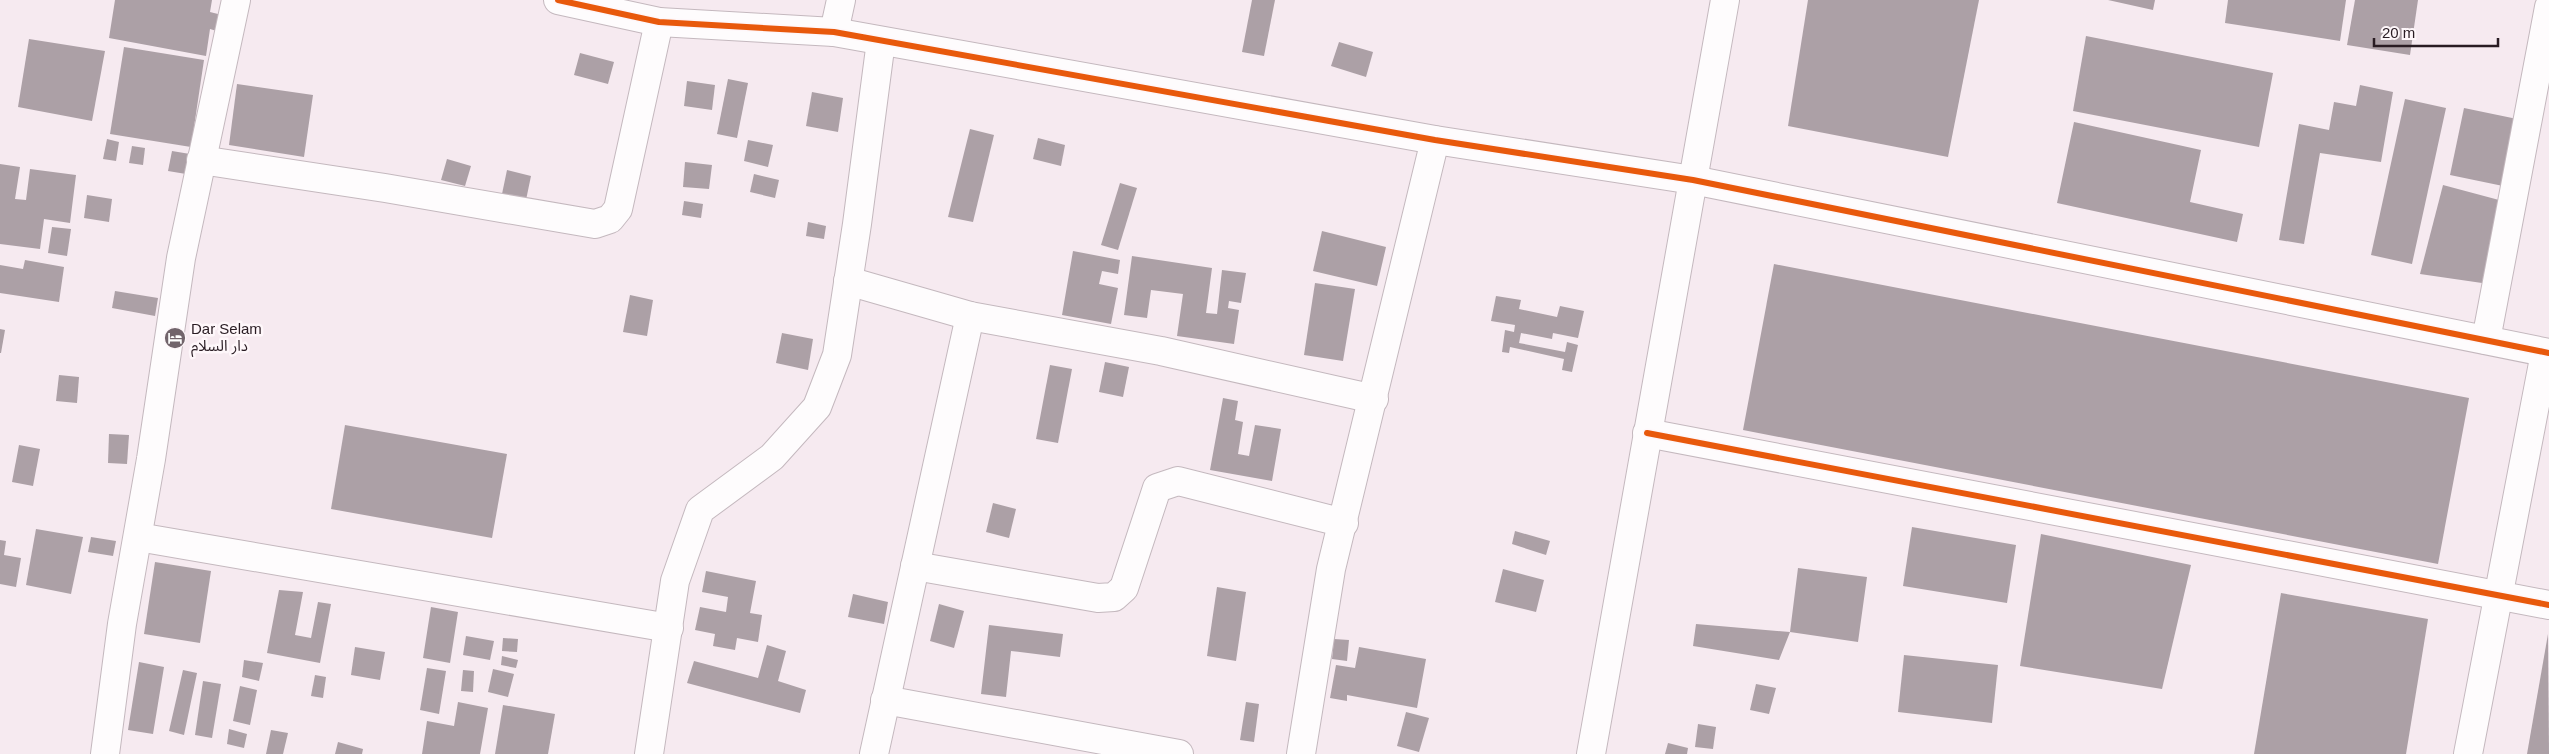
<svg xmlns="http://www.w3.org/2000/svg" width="2549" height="754" font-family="Helvetica,'Noto Sans Arabic',sans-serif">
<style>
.building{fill:#aca0a6}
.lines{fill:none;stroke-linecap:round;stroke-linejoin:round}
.minor-casing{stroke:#c4b8be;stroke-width:30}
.tertiary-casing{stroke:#c4b8be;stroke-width:30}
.minor{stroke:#fefcfd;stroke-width:28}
.tertiary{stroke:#fefcfd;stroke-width:28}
.cycleway-casing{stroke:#fef7fa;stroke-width:9}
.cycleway{stroke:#e8590c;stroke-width:6}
.labels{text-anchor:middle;stroke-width:5;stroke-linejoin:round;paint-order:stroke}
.poi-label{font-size:15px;fill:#291c23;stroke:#fef7fa;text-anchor:start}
</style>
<rect width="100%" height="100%" fill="#f6eaf0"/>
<g class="building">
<polygon points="115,0 212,0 210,12 222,15 220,32 210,29 206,56 109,38"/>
<polygon points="1252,0 1275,0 1264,56 1242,52"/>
<polygon points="1808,0 1979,0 1948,157 1788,126"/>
<polygon points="2108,0 2155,0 2153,10"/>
<polygon points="2228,0 2346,0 2340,41 2225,23"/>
<polygon points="2355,0 2418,0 2410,55 2347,45"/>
<polygon points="2086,36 2273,73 2259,147 2073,111"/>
<polygon points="29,39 105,51 92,121 18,107"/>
<polygon points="1339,42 1373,52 1366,77 1331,66"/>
<polygon points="124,47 204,60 191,147 110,134"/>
<polygon points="580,53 614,62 608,84 574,75"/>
<polygon points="728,79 748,83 737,138 717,134"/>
<polygon points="687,81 715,85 712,110 684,106"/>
<polygon points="237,84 313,95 304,157 229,145"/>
<polygon points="2360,85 2393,92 2381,162 2320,153 2304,244 2279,240 2299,124 2329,130 2334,102 2356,106"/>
<polygon points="812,92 843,98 838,132 806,126"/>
<polygon points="2405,99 2446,108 2412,264 2371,255"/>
<polygon points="2464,108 2517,119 2503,186 2450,175"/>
<polygon points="2074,122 2201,150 2190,202 2243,214 2237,242 2057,203"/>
<polygon points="970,129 994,135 973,222 948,217"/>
<polygon points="1038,138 1065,145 1061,166 1033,159"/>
<polygon points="107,139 119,142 116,161 103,159"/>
<polygon points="748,140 773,145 768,167 744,161"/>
<polygon points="132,146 145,148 143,165 129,163"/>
<polygon points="172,151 190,154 186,174 168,171"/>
<polygon points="447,159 471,166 465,186 441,180"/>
<polygon points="685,162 712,165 709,189 683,187"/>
<polygon points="0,164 20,167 15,199 26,200 30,169 76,175 70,223 44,219 40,249 0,244"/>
<polygon points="507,170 531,176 526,200 502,194"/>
<polygon points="754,174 779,180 775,198 750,192"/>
<polygon points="1120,183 1137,188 1118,250 1101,245"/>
<polygon points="2443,185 2499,200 2482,283 2420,274"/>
<polygon points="87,195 112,199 109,222 84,218"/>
<polygon points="684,201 703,204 701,218 682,215"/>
<polygon points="808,222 826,226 824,239 806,236"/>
<polygon points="52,227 71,229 67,256 48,253"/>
<polygon points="1322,231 1386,247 1377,286 1313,271"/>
<polygon points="1073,251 1120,260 1118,274 1102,271 1099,284 1118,288 1111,324 1062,315"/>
<polygon points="1132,256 1212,268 1206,313 1217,314 1222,270 1246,273 1241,303 1229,301 1228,308 1239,310 1234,344 1177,336 1183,294 1151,290 1147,318 1124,315"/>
<polygon points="25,260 64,267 59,302 0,293 0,265 23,269"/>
<polygon points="1774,264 2469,398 2438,564 1743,430"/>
<polygon points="1315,283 1355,289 1343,361 1304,355"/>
<polygon points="115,291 158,298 155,316 112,308"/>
<polygon points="630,295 653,300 647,336 623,332"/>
<polygon points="1496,296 1521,300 1519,309 1557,317 1560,306 1584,311 1578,338 1553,333 1552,339 1521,333 1519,343 1565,352 1567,342 1578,345 1572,372 1562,370 1564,359 1510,347 1509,353 1502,352 1505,330 1514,332 1515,325 1491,321"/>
<polygon points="0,329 5,330 1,353 0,353"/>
<polygon points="782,333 813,339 808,370 776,363"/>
<polygon points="1105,362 1129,367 1123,397 1099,392"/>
<polygon points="1050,365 1072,369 1058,443 1036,439"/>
<polygon points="59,375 79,377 77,403 56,401"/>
<polygon points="1223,398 1238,401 1235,420 1243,422 1238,454 1249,456 1255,425 1281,429 1272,481 1210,470"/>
<polygon points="345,425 507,454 492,538 331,509"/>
<polygon points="109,434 129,435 127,464 108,463"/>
<polygon points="19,445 40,449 33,486 12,482"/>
<polygon points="993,503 1016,509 1009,538 986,532"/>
<polygon points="1912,527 2016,545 2007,603 1903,586"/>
<polygon points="36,529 83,537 71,594 26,585"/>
<polygon points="1515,531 1550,541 1546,555 1512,544"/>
<polygon points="2041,534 2191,565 2162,689 2020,666"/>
<polygon points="91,537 116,541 113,556 88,552"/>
<polygon points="0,540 6,541 4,555 21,558 16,587 0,584"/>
<polygon points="155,562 211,571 200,643 144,634"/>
<polygon points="1798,568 1867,577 1858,642 1790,632 1779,660 1693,646 1696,624 1790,632"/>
<polygon points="1503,569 1544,580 1536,612 1495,602"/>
<polygon points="706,571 756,581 750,613 762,615 758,642 737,638 735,650 713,646 715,634 695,630 700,607 726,612 728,597 702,592"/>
<polygon points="1217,587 1246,592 1236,661 1207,656"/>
<polygon points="279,590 303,592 295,635 311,638 318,602 331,604 320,663 267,653"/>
<polygon points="2281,593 2428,619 2406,754 2254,754"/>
<polygon points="853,594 888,602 884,624 848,617"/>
<polygon points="939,604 964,611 954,648 930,641"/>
<polygon points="431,607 458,612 450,663 423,658"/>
<polygon points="989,625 1063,634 1060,657 1011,651 1006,697 981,694"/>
<polygon points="2548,634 2549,754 2527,754"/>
<polygon points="466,636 494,641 490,660 463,655"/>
<polygon points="503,638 518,639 517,652 502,651"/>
<polygon points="1334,639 1349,640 1347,661 1332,659"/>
<polygon points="767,645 786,651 778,681 806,690 800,713 687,683 694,661 758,678"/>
<polygon points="355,647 385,652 380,680 351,675"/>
<polygon points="1359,647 1426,659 1417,708 1347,695 1347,701 1330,698 1336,665 1355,668"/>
<polygon points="1904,655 1998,665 1992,723 1898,712"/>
<polygon points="502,656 518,660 516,668 501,665"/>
<polygon points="244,660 263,663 259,681 242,677"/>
<polygon points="139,662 164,667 153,734 128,730"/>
<polygon points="427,668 446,671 439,714 420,710"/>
<polygon points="493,669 514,674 508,697 488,692"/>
<polygon points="183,670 197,673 184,735 169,731"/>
<polygon points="463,670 474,671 473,692 461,691"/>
<polygon points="315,675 326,677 323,698 311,696"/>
<polygon points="203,681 221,684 212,738 195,735"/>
<polygon points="1756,684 1776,688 1769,714 1750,710"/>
<polygon points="240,686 257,690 250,725 233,721"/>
<polygon points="458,702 488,708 480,754 422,754 427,721 454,726"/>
<polygon points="1246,702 1259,704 1254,742 1240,740"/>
<polygon points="503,705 555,714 548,754 495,754"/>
<polygon points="1406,712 1429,718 1419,752 1397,746"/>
<polygon points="1698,724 1716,727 1713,749 1695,747"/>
<polygon points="229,729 247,734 244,748 227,744"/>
<polygon points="271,730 288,733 283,754 266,754"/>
<polygon points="338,742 363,749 362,754 335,754"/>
<polygon points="1668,743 1688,748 1687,754 1665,754"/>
</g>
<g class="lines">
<g class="minor-casing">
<g id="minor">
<polyline points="558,0 659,22 834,32 1435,140 1693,180 2549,353"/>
<polyline points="834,32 841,0"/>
<polyline points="201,160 385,188 595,224 610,219 618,209 659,22"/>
<polyline points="848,281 970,316 1161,351 1374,399"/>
<polyline points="2486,340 2549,7"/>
<polyline points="1647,433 2549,605"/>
<polyline points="138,537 669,628"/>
<polyline points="915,566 1098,598 1114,597 1124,588 1157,488 1178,481 1344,523"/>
<polyline points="885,700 1179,754"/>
<polyline points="105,754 122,624 151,459 181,258 236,0"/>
<polyline points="649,754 675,581 700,510 772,457 817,407 837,355 857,224 881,41"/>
<polyline points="874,754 970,316"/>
<polyline points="1301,754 1331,569 1435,140"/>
<polyline points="2468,754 2545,353"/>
</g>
</g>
<g class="tertiary-casing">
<polyline id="tertiary" points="1591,754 1725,0"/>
</g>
<use href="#minor" class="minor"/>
<use href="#tertiary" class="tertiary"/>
<g class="cycleway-casing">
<g id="cycleway">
<polyline points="558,0 659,22 834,32 1435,140 1693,180 2549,353"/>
<polyline points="1647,433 2549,605"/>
</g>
</g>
<use href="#cycleway" class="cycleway"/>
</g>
<defs>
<g id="hotel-disc" transform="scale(1.125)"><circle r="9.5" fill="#71646b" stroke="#fef7fa"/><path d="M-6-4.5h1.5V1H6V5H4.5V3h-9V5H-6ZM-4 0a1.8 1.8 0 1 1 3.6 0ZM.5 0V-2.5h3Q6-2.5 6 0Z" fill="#fff"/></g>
</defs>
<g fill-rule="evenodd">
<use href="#hotel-disc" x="175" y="338"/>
</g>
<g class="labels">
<g class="poi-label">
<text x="191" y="334">Dar Selam<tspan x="191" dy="17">دار السلام</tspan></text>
</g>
</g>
<path d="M2374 38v8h124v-8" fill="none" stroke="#291c23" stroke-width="2.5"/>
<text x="2382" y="38" font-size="15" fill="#291c23" stroke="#fef7fa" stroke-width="4" paint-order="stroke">20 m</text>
</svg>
